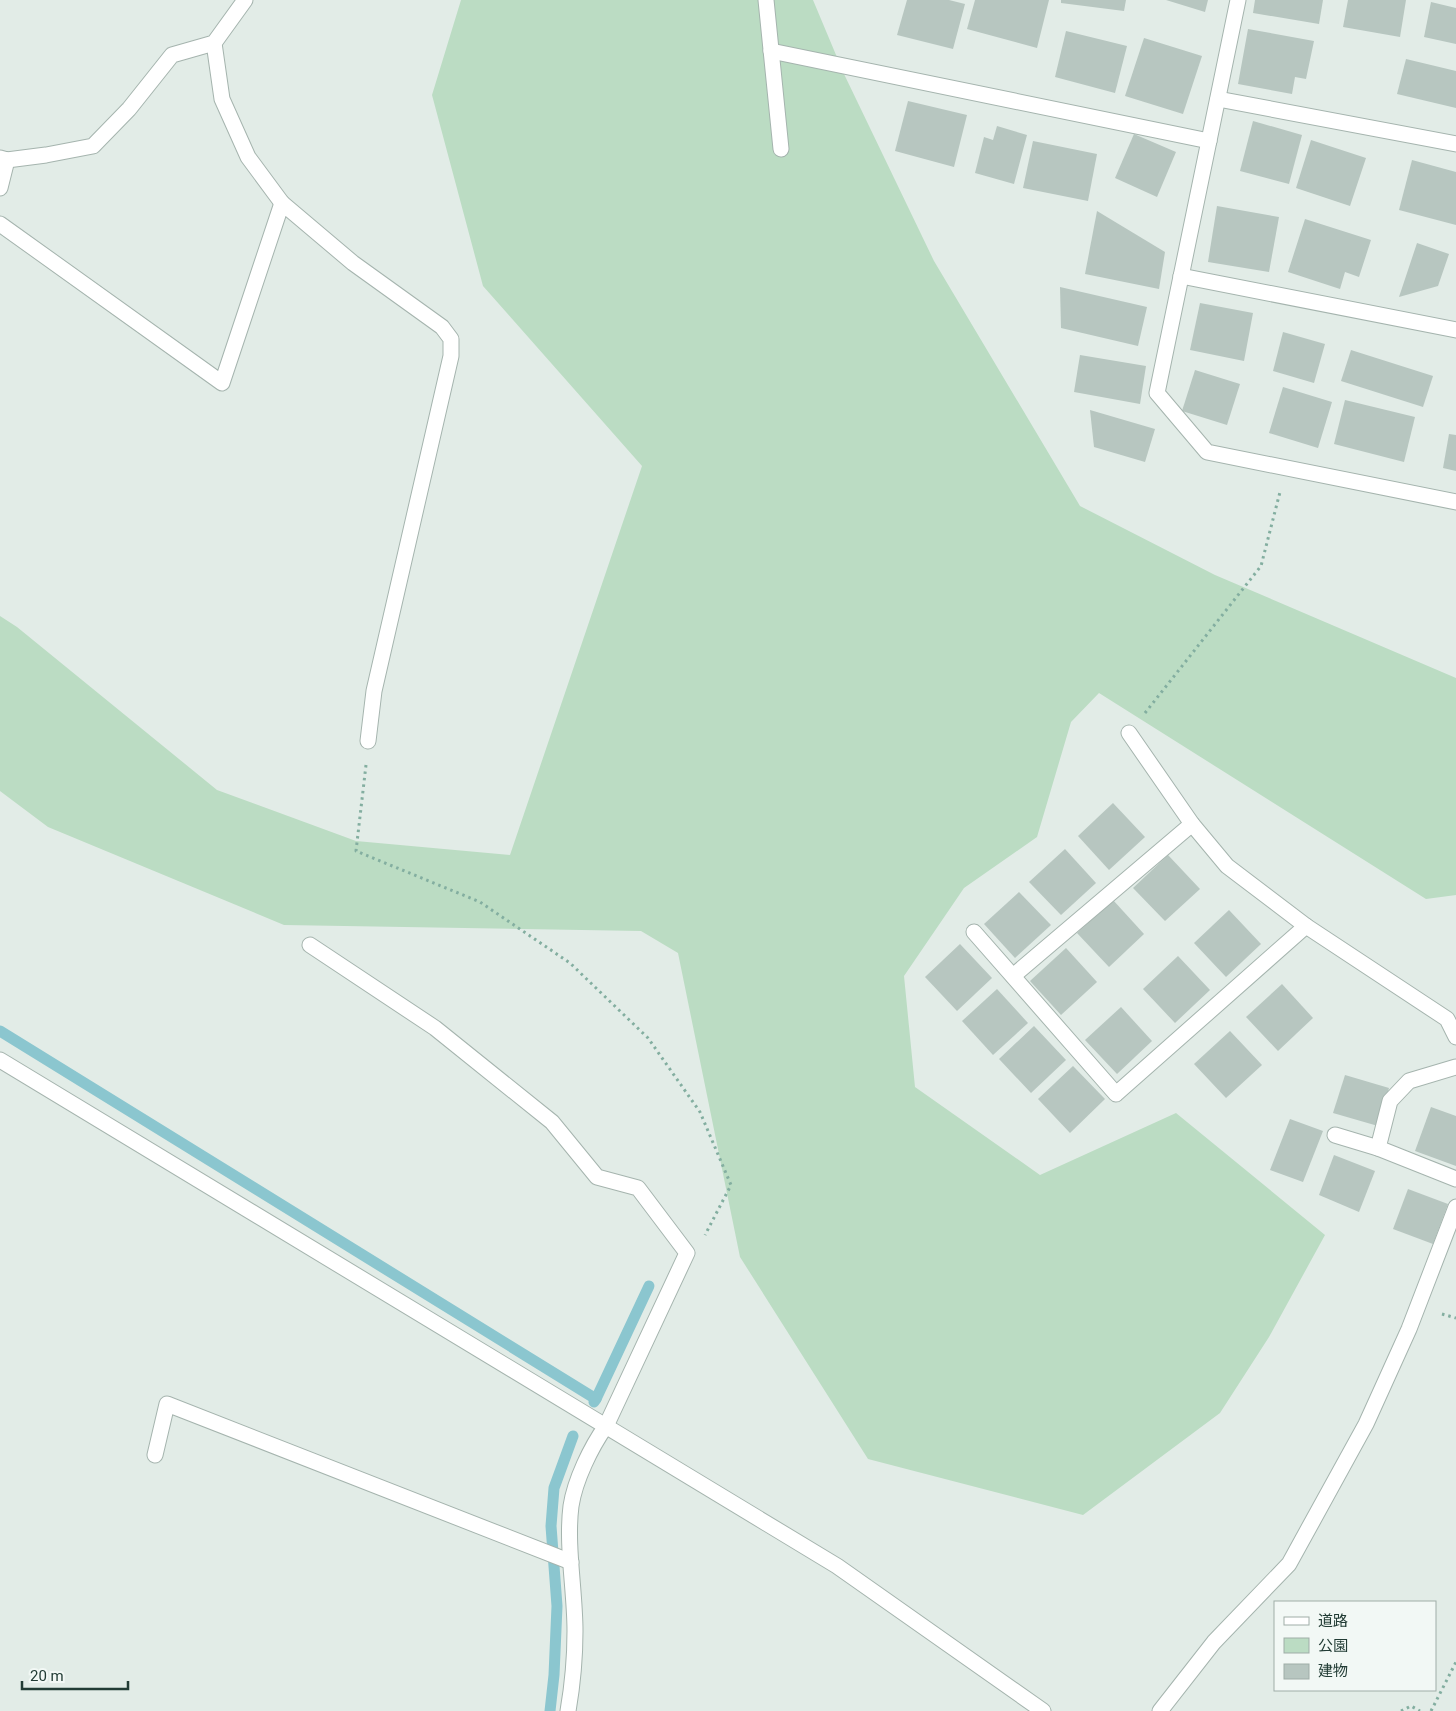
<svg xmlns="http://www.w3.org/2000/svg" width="1456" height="1711" font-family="Roboto,'Noto Sans JP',sans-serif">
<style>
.green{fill:#bbdcc3}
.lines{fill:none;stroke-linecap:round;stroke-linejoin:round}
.stream{stroke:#8bc6cf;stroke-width:11}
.building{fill:#b7c6c0}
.minor-casing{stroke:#a5b4ae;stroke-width:17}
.path{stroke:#83aea0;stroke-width:3;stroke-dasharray:2.5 4;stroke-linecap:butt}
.minor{stroke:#fff;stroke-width:15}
</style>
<rect width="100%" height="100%" fill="#e2ece7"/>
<polygon class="green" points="461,0 813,0 844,74 934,261 1080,506 1215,575 1456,678 1456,895 1426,899 1099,693 1071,722 1037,837 964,888 904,976 915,1087 1040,1175 1176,1113 1325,1235 1269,1337 1220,1413 1083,1515 868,1459 740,1257 678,953 641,931 284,925 48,827 0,791 0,616 17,627 217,790 356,841 510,855 642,466 483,286 432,95"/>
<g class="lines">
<g class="stream">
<polyline points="0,1031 596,1399 594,1402"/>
<polyline points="596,1399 649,1286"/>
<polyline points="550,1711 554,1675 557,1606 551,1526 554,1488 573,1436"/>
</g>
</g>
<g class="building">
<polygon points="907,0 949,0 965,4 953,49 897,35"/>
<polygon points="975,0 1049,0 1037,48 967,29"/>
<polygon points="1061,0 1126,0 1124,11 1061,3"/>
<polygon points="1166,0 1208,0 1205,12"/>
<polygon points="1255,0 1323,0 1319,24 1253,13"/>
<polygon points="1348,0 1406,0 1400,37 1343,27"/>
<polygon points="1431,2 1456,8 1456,44 1424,37"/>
<polygon points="1248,29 1314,41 1306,79 1295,77 1292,94 1238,84"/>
<polygon points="1066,31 1127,46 1115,93 1055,77"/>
<polygon points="1144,38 1202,56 1183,114 1125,96"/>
<polygon points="1406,59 1456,71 1456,108 1397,94"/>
<polygon points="908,101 967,115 954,167 895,151"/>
<polygon points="1253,121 1302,135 1289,184 1240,171"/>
<polygon points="997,126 1027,135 1014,184 975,173 984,137 993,140"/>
<polygon points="1134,134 1176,152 1157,197 1115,178"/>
<polygon points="1311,140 1366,158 1350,206 1296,188"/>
<polygon points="1033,141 1097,154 1088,201 1023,188"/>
<polygon points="1412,160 1456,172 1456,225 1399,210"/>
<polygon points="1217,206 1279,217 1269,272 1208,262"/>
<polygon points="1097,211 1165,252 1159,289 1085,274"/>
<polygon points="1305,219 1371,240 1359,277 1345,272 1340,289 1288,272"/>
<polygon points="1417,243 1449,254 1438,286 1399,297"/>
<polygon points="1060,287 1147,307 1138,346 1061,328"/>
<polygon points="1200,303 1253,313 1244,361 1190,350"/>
<polygon points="1283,332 1325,344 1314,383 1273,371"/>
<polygon points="1351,350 1433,376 1423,407 1341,381"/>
<polygon points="1080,355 1146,366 1140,404 1074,392"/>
<polygon points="1195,370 1240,384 1227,425 1182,411"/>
<polygon points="1283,387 1332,402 1318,448 1269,433"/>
<polygon points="1345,400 1415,417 1404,462 1334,444"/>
<polygon points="1090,410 1155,429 1145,462 1094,447"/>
<polygon points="1449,434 1456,435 1456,471 1443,468"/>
<polygon points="1113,803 1145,837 1109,870 1078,836"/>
<polygon points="1065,849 1096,883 1061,915 1029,882"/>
<polygon points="1168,855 1200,889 1165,921 1133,888"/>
<polygon points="1019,892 1051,925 1015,958 984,924"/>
<polygon points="1113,900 1144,934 1109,967 1077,933"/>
<polygon points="1229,910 1261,944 1226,977 1194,943"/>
<polygon points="960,944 992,978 957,1011 925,977"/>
<polygon points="1066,948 1097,982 1061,1015 1030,981"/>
<polygon points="1178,956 1210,990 1175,1023 1143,989"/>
<polygon points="1282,984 1313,1018 1278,1051 1246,1017"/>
<polygon points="997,989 1028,1023 993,1055 962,1021"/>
<polygon points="1121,1007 1152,1041 1117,1074 1085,1040"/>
<polygon points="1034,1026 1066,1060 1031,1093 999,1059"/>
<polygon points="1230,1031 1262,1065 1226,1098 1194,1064"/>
<polygon points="1073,1066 1105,1099 1070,1133 1038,1099"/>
<polygon points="1345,1075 1389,1088 1378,1126 1333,1113"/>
<polygon points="1431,1107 1456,1116 1456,1166 1415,1151"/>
<polygon points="1290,1119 1323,1131 1303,1182 1270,1170"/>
<polygon points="1334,1155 1375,1171 1359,1212 1319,1195"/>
<polygon points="1408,1189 1448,1204 1433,1244 1393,1229"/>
</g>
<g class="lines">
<g class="minor-casing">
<g id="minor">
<polyline points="766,0 781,149"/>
<polyline points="1238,0 1157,393 1207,452 1456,502"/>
<polyline points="214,43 222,99 248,157 282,203"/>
<polyline points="771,51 1209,141"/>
<polyline points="1218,99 1456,144"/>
<polyline points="0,158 7,160 46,155 93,146 129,109 172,55 214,43 245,0"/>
<polyline points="0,188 7,160"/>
<polyline points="0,224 222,383 282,203 353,263 442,327 451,339 451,356 374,691 368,741"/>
<polyline points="1181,276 1456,330"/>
<polyline points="1129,733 1192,824 1227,866 1306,926 1447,1019 1456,1037"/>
<polyline points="974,932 1116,1094 1306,926"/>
<path d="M 310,945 L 435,1028 L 552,1122 L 597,1177 L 638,1188 L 687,1253 L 606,1426 C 591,1447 575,1480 571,1506 C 566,1545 575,1591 575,1631 C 575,1655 572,1688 568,1711"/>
<polyline points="1013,976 1192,824"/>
<polyline points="0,1060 837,1566 1043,1711"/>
<polyline points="1456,1067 1409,1081 1390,1101 1378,1148 1456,1179"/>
<polyline points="1335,1135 1378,1148"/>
<polyline points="155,1455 167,1404 571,1562"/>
<polyline points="1160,1711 1214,1642 1289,1564 1366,1424 1409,1329 1456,1207"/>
</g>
</g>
<g class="path">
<polyline points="1145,713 1261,566 1280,492"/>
<polyline points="366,765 356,851 480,902 570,963 648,1038 700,1112 731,1185 705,1235"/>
<polyline points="1442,1314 1456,1318"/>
<polyline points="1401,1711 1411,1706 1420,1711"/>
<polyline points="1431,1711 1456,1662"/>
</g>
<use href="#minor" class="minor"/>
</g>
<rect x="1274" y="1601" width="162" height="90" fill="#f2f8f5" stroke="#9fada8"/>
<rect x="1284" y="1617" width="25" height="8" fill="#ffffff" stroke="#9fada8"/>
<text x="1318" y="1626" font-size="15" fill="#223c35">道路</text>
<rect x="1284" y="1638" width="25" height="15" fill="#bbdcc3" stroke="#9fada8"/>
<text x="1318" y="1651" font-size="15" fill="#223c35">公園</text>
<rect x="1284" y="1664" width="25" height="15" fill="#b7c6c0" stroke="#9fada8"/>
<text x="1318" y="1676" font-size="15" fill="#223c35">建物</text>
<path d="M22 1681v8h106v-8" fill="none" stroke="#223c35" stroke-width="2.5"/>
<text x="30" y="1681" font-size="15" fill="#223c35" stroke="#f2f8f5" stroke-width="4" paint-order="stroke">20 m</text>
</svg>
